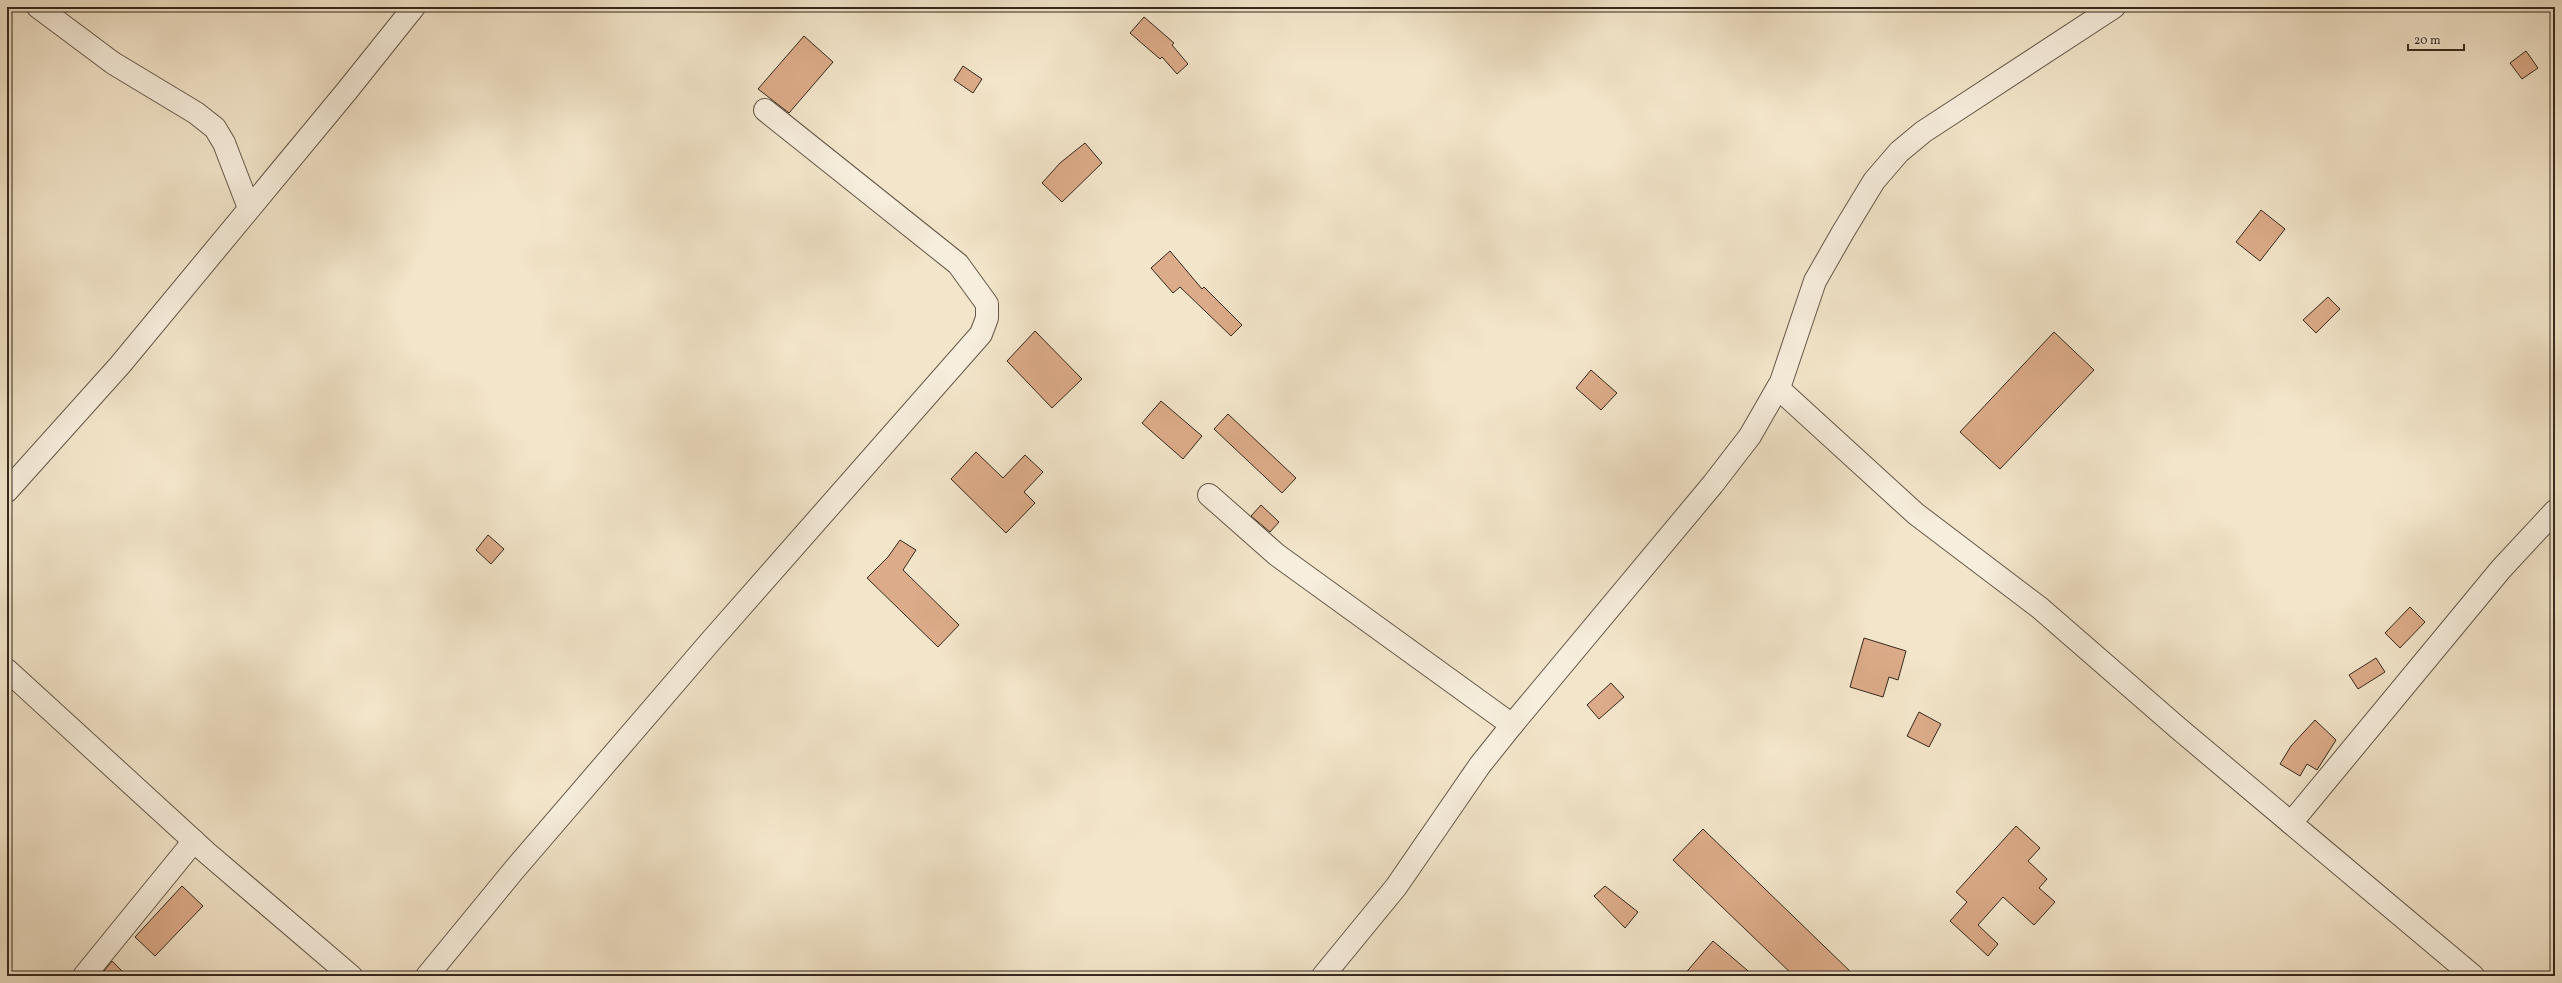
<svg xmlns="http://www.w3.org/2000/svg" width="2562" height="983" font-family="Vollkorn,serif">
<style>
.building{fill:#dcab89;stroke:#35291e}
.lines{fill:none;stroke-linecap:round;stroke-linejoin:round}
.minor-casing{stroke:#645849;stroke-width:24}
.minor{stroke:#f7eedd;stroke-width:22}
</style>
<rect width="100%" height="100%" fill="#f3e5ca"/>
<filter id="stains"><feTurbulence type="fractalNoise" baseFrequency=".005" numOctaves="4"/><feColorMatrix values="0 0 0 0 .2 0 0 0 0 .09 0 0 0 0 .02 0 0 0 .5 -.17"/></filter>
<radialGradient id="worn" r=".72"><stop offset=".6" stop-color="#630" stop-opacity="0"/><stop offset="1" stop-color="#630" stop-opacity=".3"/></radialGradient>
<g class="building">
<polygon points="1144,17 1174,43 1172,45 1188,64 1177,74 1162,57 1160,59 1130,33"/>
<polygon points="804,36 833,62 789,113 758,89"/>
<polygon points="2526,51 2538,68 2522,79 2510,63"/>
<polygon points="963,66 982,79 973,93 954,80"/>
<polygon points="1085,143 1102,163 1062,202 1042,183 1060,163"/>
<polygon points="2261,210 2285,229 2260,261 2236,242"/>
<polygon points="1170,251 1202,289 1204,287 1242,325 1231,336 1180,287 1173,293 1151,268"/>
<polygon points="2328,297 2340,309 2316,333 2303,320"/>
<polygon points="1035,331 1082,379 1052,408 1007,361"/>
<polygon points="2054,332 2094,370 2000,469 1960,432"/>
<polygon points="1591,370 1617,393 1601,410 1576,388"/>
<polygon points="1161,401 1202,436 1183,459 1142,423"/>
<polygon points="1228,414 1296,478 1282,493 1214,429"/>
<polygon points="976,452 1003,478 1025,455 1043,472 1024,492 1035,503 1006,533 951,479"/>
<polygon points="1261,505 1279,522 1270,532 1251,516"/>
<polygon points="488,535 504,549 491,564 476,550"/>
<polygon points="900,540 916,550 903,570 959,625 938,647 867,578 888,557"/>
<polygon points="2410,607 2425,622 2400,648 2385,633"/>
<polygon points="1864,638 1906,651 1898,680 1889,677 1883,697 1850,687"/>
<polygon points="2376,658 2385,672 2358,689 2349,675"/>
<polygon points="1611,683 1624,697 1599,719 1587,705"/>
<polygon points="1919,712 1941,724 1929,747 1907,736"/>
<polygon points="2315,720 2336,740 2317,770 2307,764 2300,776 2280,764 2291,746"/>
<polygon points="2016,826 2040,848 2028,861 2047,879 2039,888 2055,902 2034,925 2003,897 1978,925 1998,944 1988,956 1950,921 1967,902 1956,892"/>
<polygon points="1703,829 1855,976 1794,976 1673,860"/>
<polygon points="182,886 203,906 155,956 135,937"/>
<polygon points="1605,886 1638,912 1625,928 1594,896"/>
<polygon points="1713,941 1754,976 1683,976"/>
<polygon points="112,961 127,976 100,976"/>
</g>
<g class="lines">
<g class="minor-casing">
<g id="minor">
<polyline points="38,7 113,63 196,113 215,128 224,143 249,208"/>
<polyline points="1778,388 1916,514 2040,608 2178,728 2473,976"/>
<polyline points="7,491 120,365 346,92 414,7"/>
<polyline points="1209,495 1277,555 1512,725"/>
<polyline points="7,670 207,853 351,976"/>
<polyline points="2291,823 2501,569 2555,511"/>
<polyline points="84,976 194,841"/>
<polyline points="427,976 514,870 710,642 981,334 987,318 987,304 958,264 765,110"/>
<polyline points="1323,976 1396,887 1480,765 1512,725 1713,484 1750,436 1781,382 1815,281 1843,232 1874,181 1899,152 1923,132 2114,7"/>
</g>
</g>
<use href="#minor" class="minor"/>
</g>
<rect width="2562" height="983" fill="none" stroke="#f3e5ca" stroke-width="24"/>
<rect x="8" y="8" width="2546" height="967" fill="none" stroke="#35291e" stroke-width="2"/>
<rect x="12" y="12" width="2538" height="959" fill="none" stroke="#35291e"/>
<path d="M2408 44v6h56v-6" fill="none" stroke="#35291e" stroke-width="2"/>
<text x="2414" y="44" font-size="12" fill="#35291e" stroke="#f7eedd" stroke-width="3" paint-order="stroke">20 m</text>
<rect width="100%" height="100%" filter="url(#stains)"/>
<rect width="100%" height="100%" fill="url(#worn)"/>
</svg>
